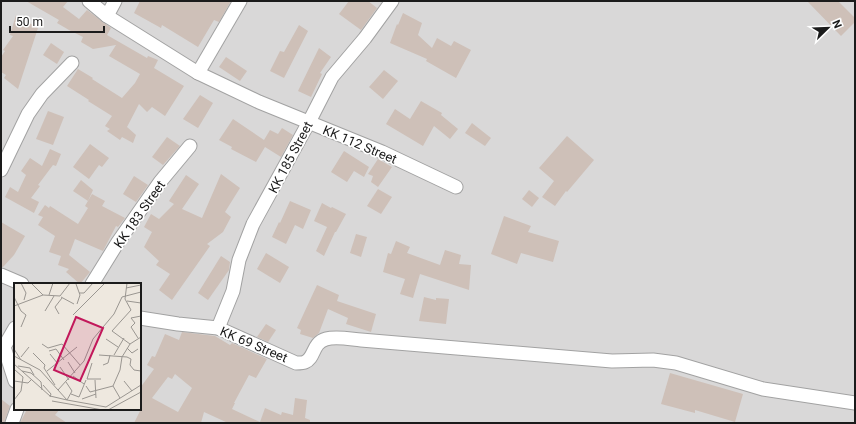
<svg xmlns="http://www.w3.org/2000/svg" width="856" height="424" font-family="Roboto,sans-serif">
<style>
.residential{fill:#d9d8d8;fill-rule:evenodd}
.building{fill:#cec0b8;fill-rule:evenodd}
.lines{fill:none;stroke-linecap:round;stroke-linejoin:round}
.minor-casing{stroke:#a2a2a2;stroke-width:15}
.minor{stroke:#fff;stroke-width:13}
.labels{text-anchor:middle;stroke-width:3.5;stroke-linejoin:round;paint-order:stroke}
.street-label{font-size:13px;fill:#1b1b1b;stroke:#fff}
.inset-road{fill:none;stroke:#9a9691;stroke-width:1}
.view{fill:#c2185b;fill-opacity:0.15;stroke:#c2185b;stroke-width:2}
.inset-edge{fill:none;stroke:#1b1b1b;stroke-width:2}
</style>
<rect width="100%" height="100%" fill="#eee8df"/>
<path class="residential" d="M 1,1 L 855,1 L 855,423 L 1,423 ZM 15,284 L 140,284 L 140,409 L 15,409 Z"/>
<g class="building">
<polygon points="26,1 68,1 63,7 79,19 87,10 111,28 107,35 147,58 148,56 158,60 154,68 184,86 165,116 152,107 147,112 139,104 127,127 136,135 133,143 122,137 120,140 107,131 110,129 105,126 112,116 88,101 89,100 67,86 78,69 93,78 92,79 122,98 135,83 140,74 109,56 116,45 93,49 81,42 83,37 69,30 57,23 59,20"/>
<polygon points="140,1 231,1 219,22 214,20 198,47 162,25 161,28 134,13"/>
<polygon points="349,1 368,1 377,8 361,30 339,14"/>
<polygon points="807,1 838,1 855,18 855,22 841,36"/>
<polygon points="403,13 422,23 418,35 432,48 437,38 451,46 454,41 471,50 456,78 426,61 427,59 390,43 397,24 398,25"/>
<polygon points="16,15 38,28 18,89 4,78 6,75 1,72 1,57 5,51 3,50 13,36 10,35"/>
<polygon points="299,25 308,31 284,78 270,71 280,51 284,52"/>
<polygon points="51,43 64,52 57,64 43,55"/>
<polygon points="319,48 331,57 320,73 322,74 311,97 298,91"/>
<polygon points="226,57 247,71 240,81 219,67"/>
<polygon points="384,70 398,81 383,99 369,87"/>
<polygon points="200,95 213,103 198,128 183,119"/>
<polygon points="421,101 442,113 441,115 458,129 450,139 434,126 423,146 386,124 395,109 410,119"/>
<polygon points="48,111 64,117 53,145 36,139"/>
<polygon points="233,119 264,140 270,130 278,134 282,128 293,135 281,157 265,147 256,162 231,149 232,147 219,140"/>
<polygon points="472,123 491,138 485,146 465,133"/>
<polygon points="567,136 594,160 567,192 566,191 555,206 542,197 554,181 539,168"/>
<polygon points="167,137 180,146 163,165 152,157"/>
<polygon points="90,144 109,158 102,167 99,165 89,179 73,167"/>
<polygon points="50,149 61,154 56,166 53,165 38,185 40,186 31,198 39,202 34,213 5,197 10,187 18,192 26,175 21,171 30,158 42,166"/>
<polygon points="344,151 369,167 364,177 354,171 347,182 331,172"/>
<polygon points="378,159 392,167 378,187 371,182 373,176 368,174"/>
<polygon points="221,174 240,188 225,212 231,217 223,232 207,244 210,246 172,300 159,290 170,274 156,265 159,261 144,247 152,232 144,227 151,214 159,219 174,204 169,201 186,175 199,184 182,209 202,218"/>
<polygon points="134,176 148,185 136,202 123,194"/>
<polygon points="81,180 93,190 88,201 73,191"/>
<polygon points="378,189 392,197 381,214 367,206"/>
<polygon points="529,190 539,198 532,207 522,199"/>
<polygon points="92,194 105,201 102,206 125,218 118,227 116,226 103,251 75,239 69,255 90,272 80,284 66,272 69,269 58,265 61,256 49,252 55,236 38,225 43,217 38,215 45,205 49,208 50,206 78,224 88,208 85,206"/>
<polygon points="290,201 311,210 303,229 295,225 286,244 272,237 279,222 280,223"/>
<polygon points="322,203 331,208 332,207 346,214 336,232 335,232 324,256 316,251 327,227 314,221"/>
<polygon points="504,216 531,226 528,232 559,241 553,262 521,253 517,264 491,254"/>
<polygon points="1,222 25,236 14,255 3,267 1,267"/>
<polygon points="356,234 367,237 361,257 350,253"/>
<polygon points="396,241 410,247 407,253 440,265 445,250 461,255 459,264 471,265 469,290 420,274 413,298 400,294 405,279 383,272 388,253 391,254"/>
<polygon points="266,253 289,267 280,283 257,269"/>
<polygon points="221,256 230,262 229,270 208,300 198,293"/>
<polygon points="317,285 339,295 337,301 376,314 371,332 346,324 348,318 328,309 319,333 313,338 300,334 301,330 297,328"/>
<polygon points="424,297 436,300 436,298 449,299 446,324 419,321"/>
<polygon points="266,324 276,330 268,342 257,337"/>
<path d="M 182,332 L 215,336 L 230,345 L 232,343 L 267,359 L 256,378 L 249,375 L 234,403 L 235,403 L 232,409 L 260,422 L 265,408 L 281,415 L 282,412 L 293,415 L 295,398 L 307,400 L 305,418 L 310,420 L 310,423 L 228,423 L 204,412 L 201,423 L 134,423 L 140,411 L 140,388 L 154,369 L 147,365 L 152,356 L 155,357 L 165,334 L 179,340 ZM 175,374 L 192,388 L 178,412 L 152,398 L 168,377 L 172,379 Z"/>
<polygon points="670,373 743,394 735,422 695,410 695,413 661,404"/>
<polygon points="1,399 10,406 4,423 1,423"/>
<polygon points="27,409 60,409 55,415 67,423 20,423"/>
</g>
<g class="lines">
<g class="minor-casing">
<g id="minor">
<polyline points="89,1 107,16 198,73 259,102 382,152 456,187"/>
<polyline points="107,16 115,1"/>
<polyline points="198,73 240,1"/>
<polyline points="1,170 28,114 42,94 72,63"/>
<polyline points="1,275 22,284"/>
<polyline points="92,284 118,242 160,182 190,146"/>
<path d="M 140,318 L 178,324 L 218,328 L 296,363 C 299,363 303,363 305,362 C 315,358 312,343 326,339 C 336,336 350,339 361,340 L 612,361 L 653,360 L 676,363 L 763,389 L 855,403"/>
<polyline points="15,328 4,347 15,381"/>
<polyline points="218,328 233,291 239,260 253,224 309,122 332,77 365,38 392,1"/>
<polyline points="12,423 17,409"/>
</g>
</g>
<use href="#minor" class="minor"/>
</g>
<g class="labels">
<g class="street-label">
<text transform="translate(360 144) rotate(23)" y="5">KK 112 Street</text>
<text transform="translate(290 157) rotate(-62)" y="5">KK 185 Street</text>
<text transform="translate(139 214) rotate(-55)" y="5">KK 183 Street</text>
<text transform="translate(254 344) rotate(23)" y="5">KK 69 Street</text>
</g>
</g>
<g transform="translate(14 283)">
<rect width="127" height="127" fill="#eee8df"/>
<path class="inset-road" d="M 7,0 L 12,10 L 10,17M 17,0 L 29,12M 113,0 L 111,16 L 117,27M 62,1 L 66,12 L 63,21M 112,5 L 127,2M 65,10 L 70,10 L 79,0M 35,12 L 39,0M 0,14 L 7,28 L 12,32 L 7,44M 47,14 L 60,21M 113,18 L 127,20M 0,23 L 29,12 L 46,13 L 56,0M 31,28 L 40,13M 45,31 L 41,24 L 48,15M 59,32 L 91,0M 124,55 L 117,44 L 121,40 L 117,35 L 127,33M 92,56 L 104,64M 28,61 L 34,65 L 48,61 L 66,82M 116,61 L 98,48 L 117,27M 113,65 L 118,70 L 124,66M 0,66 L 7,77M 35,68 L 42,66 L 50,77M 19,70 L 31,82 L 30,85 L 41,102M 36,71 L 44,81M 85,72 L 113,74 L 117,76 L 116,82 L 120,87 L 127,88M 100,72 L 110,55M 0,73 L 26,87 L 53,117 L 92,124 L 127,102M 7,74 L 15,64M 54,79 L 61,90M 78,80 L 73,96 L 87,96M 0,81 L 36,113 L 53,117 L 58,108 L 52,99M 89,82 L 94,80 L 96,72M 4,83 L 16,85 L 20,92M 46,84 L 55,97M 8,88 L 17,90 L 27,99 L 28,107M 33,88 L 63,64M 59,93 L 70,101M 81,97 L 82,115M 0,98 L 14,100 L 17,97M 110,98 L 118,108M 29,102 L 37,111 L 36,114M 72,103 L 76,109 L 99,103M 44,107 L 70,78 L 79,56 L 100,31 L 108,14 L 127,9M 57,111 L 65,114 L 72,97M 106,115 L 99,103 L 106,87 L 108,74 L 116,61 L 127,54M 68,116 L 82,111M 0,117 L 7,108 L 9,94 L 1,87M 38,118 L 89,127M 94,127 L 127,109"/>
<path class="view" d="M 62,34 L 89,45 L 66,98 L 40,87 Z"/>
<rect width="127" height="127" class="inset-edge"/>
</g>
<rect width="856" height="424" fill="none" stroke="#1b1b1b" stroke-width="4"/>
<g transform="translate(828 28) rotate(67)" stroke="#ffffff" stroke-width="3" paint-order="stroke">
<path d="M0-3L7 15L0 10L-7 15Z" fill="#1b1b1b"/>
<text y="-6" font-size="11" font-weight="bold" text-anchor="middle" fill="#1b1b1b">N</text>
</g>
<path d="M10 26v6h94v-6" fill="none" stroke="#1b1b1b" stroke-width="2"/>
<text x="16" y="26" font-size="12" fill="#1b1b1b" stroke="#ffffff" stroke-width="3" paint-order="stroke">50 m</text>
</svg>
